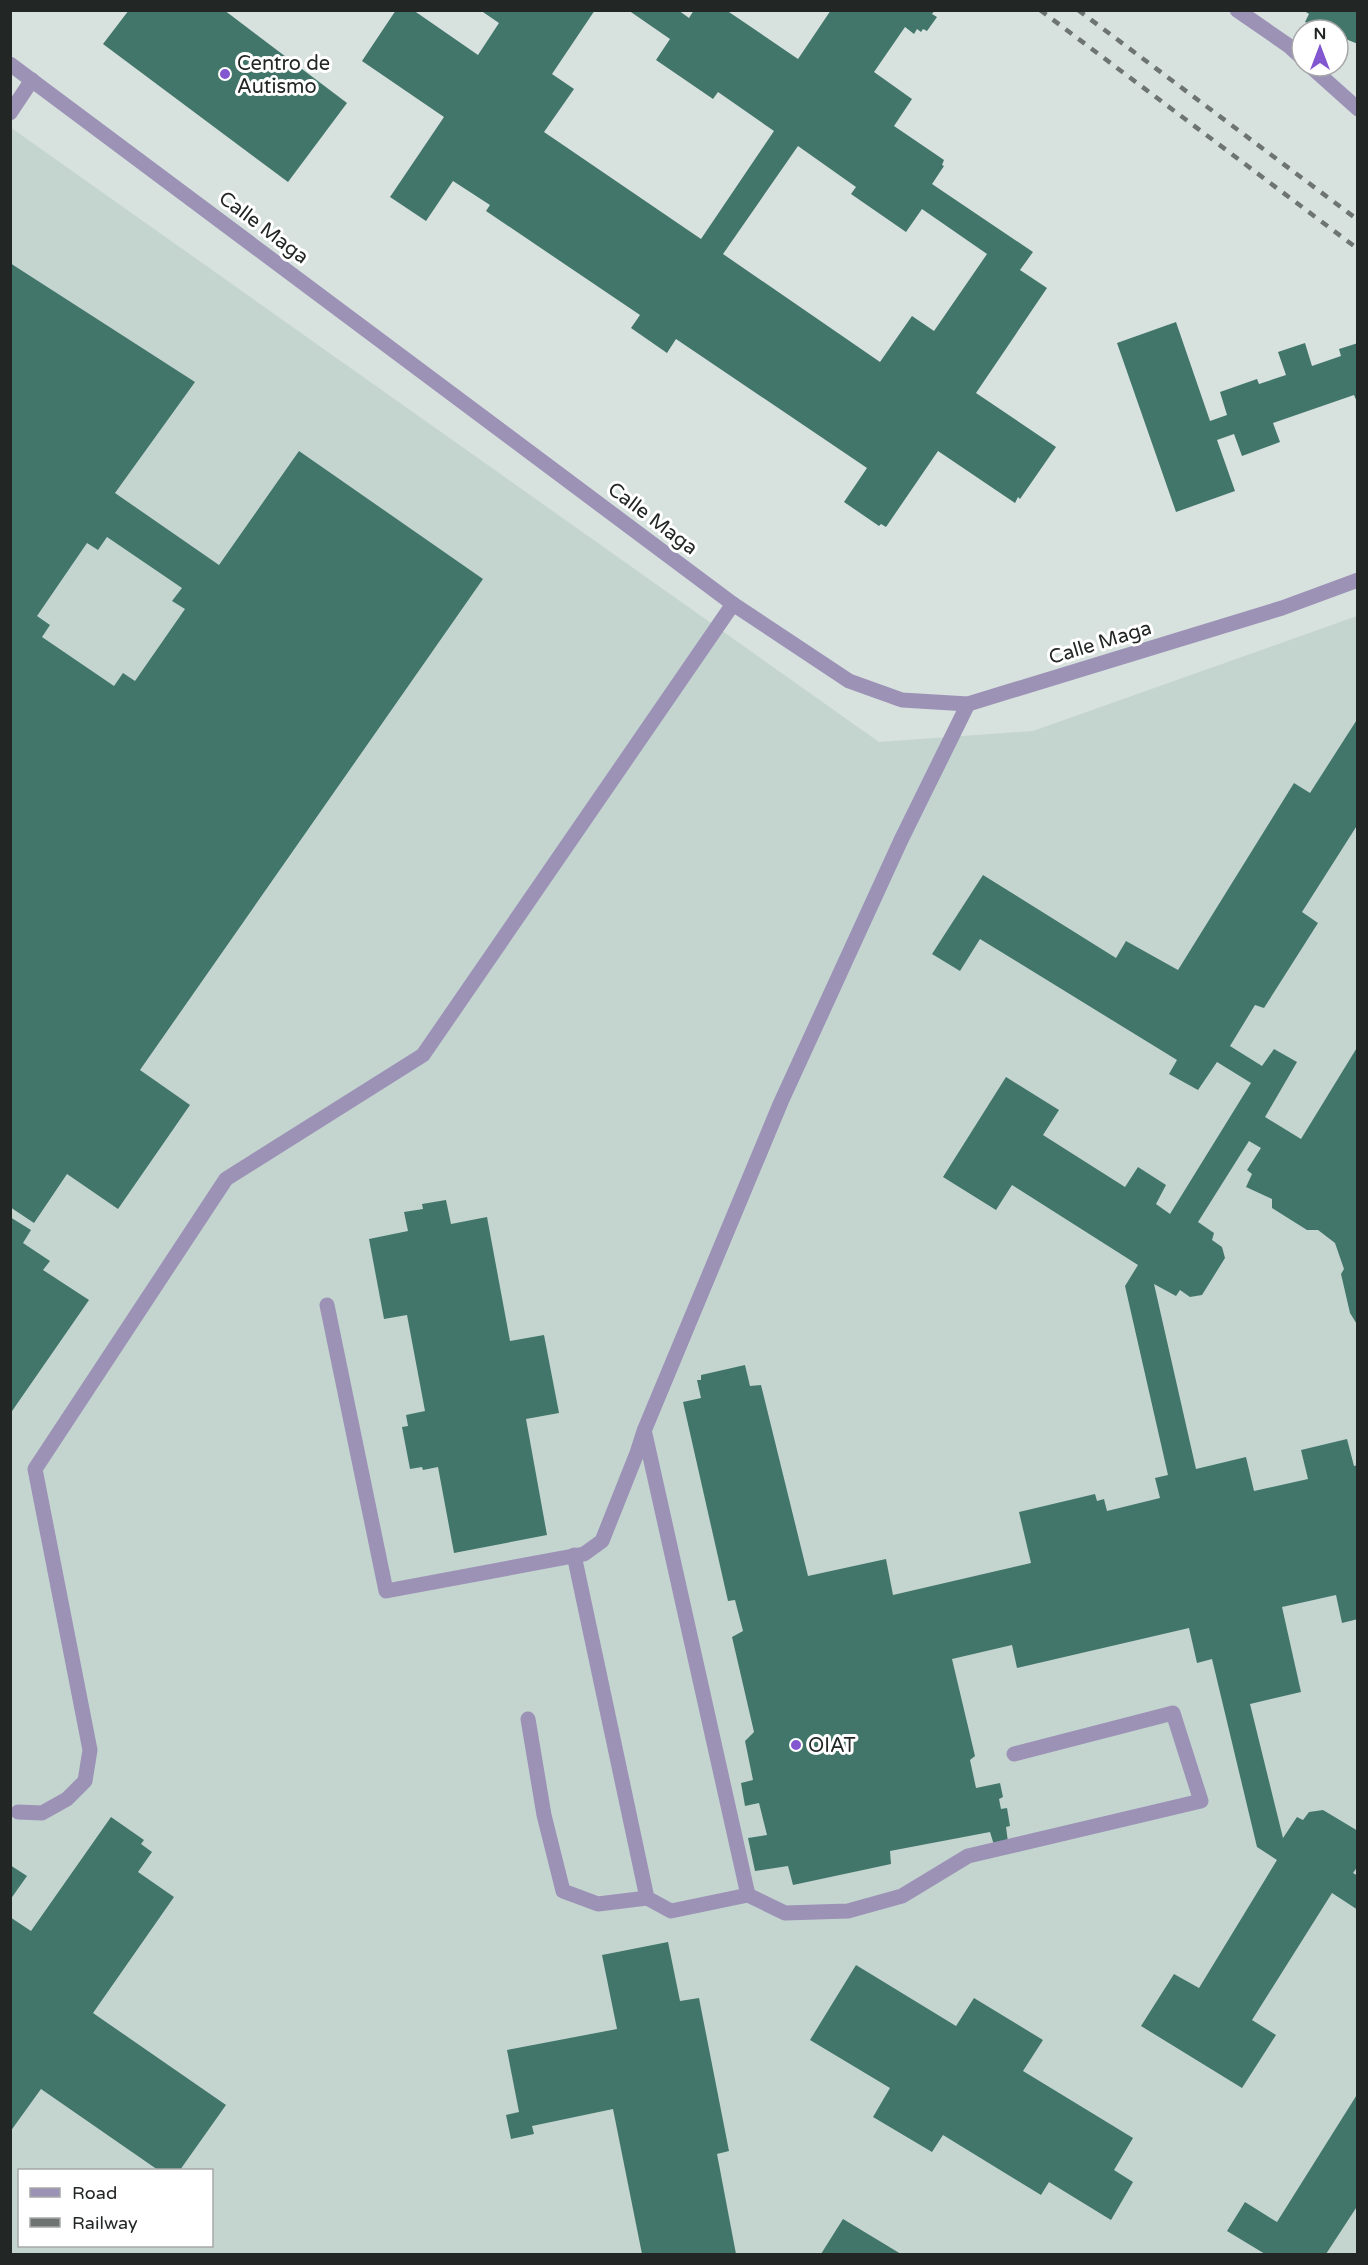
<svg xmlns="http://www.w3.org/2000/svg" width="1368" height="2265" font-family="'Varela Round',sans-serif">
<style>
.built{fill:#c4d5d0;fill-rule:evenodd}
.building{fill:#43766a;fill-rule:evenodd}
.lines{fill:none;stroke-linecap:round;stroke-linejoin:round}
.service{stroke:#9c92b6;stroke-width:15}
.minor{stroke:#9c92b6;stroke-width:15}
.rail{stroke:#6d7472;stroke-width:4.5;stroke-dasharray:8 8;stroke-linecap:butt}
.poi-dot{fill:#8357d0;stroke:#fff;stroke-width:2}
.labels{text-anchor:middle;stroke-width:6;stroke-linejoin:round;paint-order:stroke}
.poi-label{font-size:20px;fill:#222625;stroke:#fff;text-anchor:start}
.street-label{font-size:20px;fill:#222625;stroke:#fff}
</style>
<rect width="100%" height="100%" fill="#d7e1de"/>
<path class="built" d="M 10,127 L 879,742 L 1033,731 L 1357,616 L 1357,2254 L 11,2254 ZM 20,2170 L 212,2170 L 212,2246 L 20,2246 Z"/>
<g class="building">
<polygon points="129,10 224,10 347,103 288,182 103,44"/>
<path d="M 396,10 L 413,10 L 478,55 L 499,23 L 480,10 L 595,10 L 552,74 L 574,89 L 544,132 L 701,239 L 774,131 L 718,92 L 713,99 L 656,60 L 670,39 L 628,10 L 678,10 L 689,18 L 694,10 L 726,10 L 798,59 L 831,10 L 935,10 L 932,14 L 937,17 L 927,31 L 923,29 L 921,32 L 917,29 L 914,34 L 905,27 L 874,72 L 912,99 L 894,126 L 944,160 L 942,165 L 944,166 L 932,184 L 1033,252 L 1020,270 L 1047,288 L 976,393 L 1056,447 L 1020,499 L 1018,497 L 1015,503 L 938,451 L 886,527 L 881,524 L 879,526 L 844,502 L 867,468 L 676,339 L 667,353 L 631,328 L 640,315 L 486,211 L 490,205 L 453,181 L 426,221 L 390,197 L 444,117 L 362,61 ZM 798,146 L 856,187 L 851,194 L 906,232 L 922,209 L 987,254 L 934,331 L 912,316 L 880,362 L 723,254 Z"/>
<polygon points="1303,10 1358,10 1358,44 1338,36 1338,30 1324,30 1305,22 1309,14"/>
<path d="M 10,263 L 195,382 L 115,493 L 219,565 L 299,451 L 483,579 L 140,1070 L 190,1105 L 118,1209 L 67,1174 L 34,1223 L 10,1207 ZM 107,537 L 182,588 L 172,601 L 185,609 L 135,681 L 123,673 L 114,686 L 42,637 L 50,625 L 37,616 L 87,543 L 98,550 Z"/>
<polygon points="1176,322 1210,421 1227,415 1220,392 1257,379 1259,384 1286,375 1278,352 1305,343 1312,366 1341,356 1339,349 1358,343 1358,404 1354,395 1273,423 1280,442 1242,456 1234,434 1217,440 1235,491 1176,512 1117,343"/>
<polygon points="1358,718 1358,824 1302,912 1318,923 1264,1008 1255,1005 1230,1046 1262,1066 1274,1049 1297,1062 1265,1117 1301,1139 1358,1046 1358,1326 1350,1313 1341,1274 1344,1269 1335,1243 1318,1230 1307,1230 1272,1208 1272,1199 1246,1187 1252,1174 1247,1170 1261,1148 1249,1141 1198,1222 1214,1233 1212,1240 1222,1247 1225,1258 1202,1295 1190,1297 1180,1290 1176,1296 1154,1284 1196,1469 1246,1457 1254,1491 1308,1479 1301,1450 1347,1439 1354,1466 1358,1465 1358,1619 1342,1623 1336,1595 1282,1607 1301,1692 1250,1704 1283,1838 1297,1817 1303,1820 1309,1812 1323,1810 1358,1831 1356,1848 1358,1866 1353,1873 1358,1876 1358,1910 1332,1893 1252,2020 1276,2035 1242,2088 1141,2026 1174,1974 1199,1988 1277,1860 1257,1847 1212,1659 1197,1663 1189,1628 1017,1668 1012,1645 952,1659 975,1756 970,1760 976,1788 1000,1783 1003,1797 999,1799 1001,1809 1007,1808 1010,1826 1006,1827 1008,1842 994,1845 990,1832 890,1851 891,1864 793,1885 788,1866 755,1871 748,1838 767,1835 759,1803 745,1806 741,1783 753,1780 745,1741 754,1732 732,1637 743,1631 735,1600 728,1601 683,1402 701,1398 697,1380 701,1380 701,1375 745,1365 750,1386 761,1385 808,1576 886,1559 893,1595 1031,1563 1019,1512 1095,1494 1097,1501 1104,1499 1107,1511 1160,1498 1155,1478 1168,1475 1125,1286 1138,1265 1012,1185 996,1210 943,1177 1006,1077 1059,1110 1043,1135 1125,1187 1138,1167 1166,1185 1156,1204 1170,1214 1251,1083 1217,1062 1198,1090 1169,1074 1177,1060 980,939 960,971 932,954 983,875 1116,958 1126,941 1178,970 1294,783 1310,793"/>
<polygon points="446,1200 451,1224 487,1217 510,1341 544,1335 559,1413 526,1419 547,1535 454,1553 438,1467 423,1470 422,1467 410,1469 402,1427 408,1426 406,1415 425,1411 407,1315 384,1319 369,1239 408,1231 404,1212 423,1209 422,1204"/>
<polygon points="10,1217 31,1230 23,1243 50,1261 43,1270 89,1300 10,1414"/>
<polygon points="111,1817 144,1840 141,1844 152,1852 138,1872 174,1897 93,2013 226,2105 180,2170 158,2170 41,2089 10,2132 10,1917 31,1931"/>
<polygon points="10,1865 27,1876 10,1900"/>
<polygon points="668,1942 680,2001 699,1998 729,2151 717,2154 736,2254 642,2254 613,2109 532,2126 534,2134 511,2139 506,2115 519,2112 507,2050 617,2029 602,1955"/>
<polygon points="856,1965 956,2026 974,1998 1043,2040 1023,2071 1133,2138 1114,2170 1133,2182 1111,2220 1049,2182 1041,2195 943,2135 932,2152 873,2117 890,2088 810,2040"/>
<polygon points="1358,2093 1358,2205 1326,2254 1265,2254 1227,2231 1245,2202 1277,2222"/>
<polygon points="843,2219 901,2254 821,2254"/>
</g>
<g class="lines">
<g class="service">
<polyline points="10,113 32,80"/>
<polyline points="327,1305 386,1591 584,1554 602,1541 637,1453 644,1431 781,1102 901,840 968,704"/>
<polyline points="645,1434 748,1895"/>
<polyline points="574,1555 647,1898 671,1911 748,1895 785,1913 848,1911 902,1896 968,1856 1201,1801 1173,1713 1014,1754"/>
<polyline points="528,1719 544,1815 563,1891 598,1904 647,1898"/>
<polyline points="18,1812 42,1813 67,1799 85,1781 90,1750 35,1469 226,1179 423,1055 733,604"/>
</g>
<g class="minor">
<polyline points="1237,10 1289,46 1302,58"/>
<polyline points="10,64 733,604 849,681 902,700 968,704 1282,608 1358,580"/>
<polyline points="1310,66 1358,109"/>
</g>
<g class="rail">
<polyline points="1040,10 1358,249"/>
<polyline points="1078,10 1358,220"/>
</g>
</g>
<g class="poi-dot">
<circle cx="225" cy="74" r="6"/>
<circle cx="796" cy="1745" r="6"/>
</g>
<g class="labels">
<g class="poi-label">
<text x="237" y="70">Centro de<tspan x="237" dy="23">Autismo</tspan></text>
<text x="808" y="1752">OIAT</text>
</g>
<g class="street-label">
<text transform="translate(264 227) rotate(37)" y="7">Calle Maga</text>
<text transform="translate(653 518) rotate(37)" y="7">Calle Maga</text>
<text transform="translate(1100 642) rotate(-17)" y="7">Calle Maga</text>
</g>
</g>
<rect width="1368" height="2265" fill="none" stroke="#222625" stroke-width="24"/>
<rect x="18" y="2169" width="195" height="78" fill="#ffffff" stroke="#a7a8a8" stroke-width="1.5"/>
<rect x="30" y="2188" width="30" height="9" fill="#9c92b6" stroke="#a7a8a8" stroke-width="1.5"/>
<text x="72" y="2199" font-size="18" fill="#222625">Road</text>
<rect x="30" y="2218" width="30" height="9" fill="#6d7472" stroke="#a7a8a8" stroke-width="1.5"/>
<text x="72" y="2229" font-size="18" fill="#222625">Railway</text>
<g transform="translate(1320 48)"><circle r="28" fill="#ffffff" stroke="#a7a8a8" stroke-width="1.5"/>
<path d="M0-4.5L10 22L0 15L-10 22Z" fill="#8357d0"/>
<text y="-9" font-size="16" font-weight="bold" text-anchor="middle" fill="#222625">N</text>
</g>
</svg>
